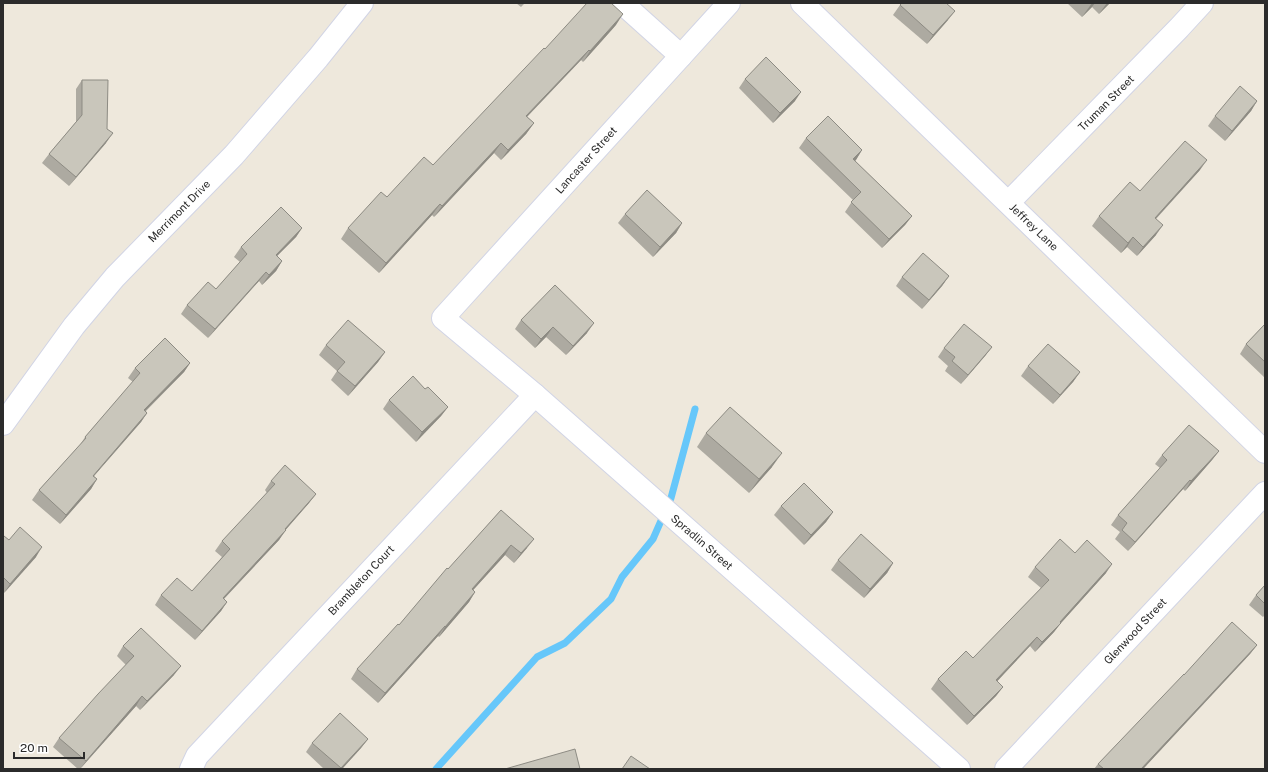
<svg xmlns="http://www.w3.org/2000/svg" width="1268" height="772" font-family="'Public Sans',sans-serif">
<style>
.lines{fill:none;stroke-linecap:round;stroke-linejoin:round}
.stream{stroke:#66c7fa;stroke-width:7}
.minor-casing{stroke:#d1d4e5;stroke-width:24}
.minor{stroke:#fff;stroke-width:22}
.wall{fill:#adaaa1}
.shaded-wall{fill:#8d8b83}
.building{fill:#c9c6bb;stroke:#8d8b83}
.labels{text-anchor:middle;stroke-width:3.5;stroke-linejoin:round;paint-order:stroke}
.street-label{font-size:11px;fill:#2b2b2b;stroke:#fff}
</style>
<rect width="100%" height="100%" fill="#eee8dc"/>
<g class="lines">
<polyline class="stream" points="436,769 537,657 565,643 611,599 622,577 653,539 671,498 695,409"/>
<g class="minor-casing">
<g id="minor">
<polyline points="622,3 681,56"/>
<polyline points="729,3 443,318 535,395 959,769"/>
<polyline points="802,3 1265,452"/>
<polyline points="1009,202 1179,28 1202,3"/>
<polyline points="3,424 74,326 115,277 234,155 318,58 362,3"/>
<polyline points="191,769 197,756 535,395"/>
<polyline points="1006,769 1265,493"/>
</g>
</g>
<use href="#minor" class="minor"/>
</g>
<g class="wall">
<polygon points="516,3 525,3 521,7"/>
<polygon points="1067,3 1110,3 1099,14 1092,7 1082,17"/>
<polygon points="900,5 948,20 927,44 893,15"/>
<polygon points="616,25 583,62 581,60 527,117 534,123 526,134 501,160 494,153 434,217 432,215 379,273 341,239 348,228 387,197 433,165"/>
<polygon points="745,79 795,101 773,123 739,88"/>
<polygon points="82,80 107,129 106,143 69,186 42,163 49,154 76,122 76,89"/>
<polygon points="1257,101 1251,111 1225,141 1208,126 1215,116"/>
<polygon points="806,138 862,150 855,161 912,216 905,225 882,248 845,212 853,200 799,148"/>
<polygon points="1200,170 1156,219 1156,235 1137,256 1127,247 1121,253 1092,226 1099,216 1140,191"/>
<polygon points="625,214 682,223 676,233 653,257 618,223"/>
<polygon points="302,228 296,237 277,256 282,261 276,271 262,285 259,281 208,338 181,314 187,305 216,289 240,262 234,257 241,247"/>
<polygon points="949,276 942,286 922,309 896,286 902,277"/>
<polygon points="521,320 587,333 566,355 546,337 535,348 515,329"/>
<polygon points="1265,324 1265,378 1240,354 1246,344"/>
<polygon points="326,345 385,352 378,362 348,396 331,380 337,371 319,355"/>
<polygon points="992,347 985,356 961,384 945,371 948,366 938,357 944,348"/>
<polygon points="190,363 184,372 146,411 147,413 141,422 94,476 97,479 91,489 60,524 32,500 39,490 80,445 85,437 133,382 128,378 135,368"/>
<polygon points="1028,366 1080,372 1073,382 1053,404 1021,376"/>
<polygon points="425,389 448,407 441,416 416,442 383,409 389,400"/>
<polygon points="706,433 772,467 749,493 697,447"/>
<polygon points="1219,451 1212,460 1185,491 1183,489 1128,551 1115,539 1120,532 1111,525 1118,515 1160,468 1155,464 1162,455"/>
<polygon points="271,481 316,494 309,503 285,530 279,540 224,599 227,602 221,611 195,640 155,605 161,595 192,591 222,557 215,551 222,541 267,493 265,490"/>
<polygon points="781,506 833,512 826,522 804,545 774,515"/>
<polygon points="501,510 527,548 514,563 505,555 473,590 475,592 469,602 439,637 438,636 378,703 351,679 357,669 399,625"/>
<polygon points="3,537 9,540 36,557 4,593 3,593"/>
<polygon points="1075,553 1106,573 1061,623 1054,632 1035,652 1030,646 997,681 1003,687 996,696 967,725 931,689 938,679 973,658 1041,588 1028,577 1035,567"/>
<polygon points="838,560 893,563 887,573 864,598 831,570"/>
<polygon points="1265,585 1265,615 1263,617 1249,605 1256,595"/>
<polygon points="1257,645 1250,654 1143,769 1094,769 1098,764 1184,675"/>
<polygon points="123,646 174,675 140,710 136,706 80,769 78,769 53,747 59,738 126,665 117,656"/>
<polygon points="368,739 361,748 342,769 324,769 306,752 312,743"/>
</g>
<g class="shaded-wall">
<polygon points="1092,3 1095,3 1092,7 1082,17"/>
<polygon points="1107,3 1110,3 1099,14"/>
<polygon points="955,11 948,20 927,44 933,35"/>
<polygon points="623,14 616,25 583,62 590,51"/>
<polygon points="589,50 581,60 518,126 526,116"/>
<polygon points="801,92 795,101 773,123 780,113"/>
<polygon points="1257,101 1251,111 1225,141 1232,131"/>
<polygon points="534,123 526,134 501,160 508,150"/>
<polygon points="113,133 106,143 69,186 76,177"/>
<polygon points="501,143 494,153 434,217 442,206"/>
<polygon points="862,150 856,160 847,169 853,159"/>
<polygon points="1207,160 1200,170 1148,227 1155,218"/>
<polygon points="440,204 432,215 379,273 386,263"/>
<polygon points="912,216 905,225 882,248 889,239"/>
<polygon points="682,223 676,233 653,257 660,247"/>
<polygon points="1163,225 1156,235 1137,256 1143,247"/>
<polygon points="302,228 296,237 269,264 276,255"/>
<polygon points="1133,237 1127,247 1121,253 1128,243"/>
<polygon points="282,261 276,271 262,285 269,275"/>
<polygon points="266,272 259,281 208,338 215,329"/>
<polygon points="949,276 942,286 922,309 929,300"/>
<polygon points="594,323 587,333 566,355 573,346"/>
<polygon points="553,327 546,337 535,348 541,339"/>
<polygon points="992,347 985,356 961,384 968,375"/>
<polygon points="385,352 378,362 348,396 355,386"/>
<polygon points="190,363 184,372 137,419 144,410"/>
<polygon points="1080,372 1073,382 1053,404 1060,395"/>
<polygon points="448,407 441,416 416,442 422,432"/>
<polygon points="147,413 141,422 86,485 93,476"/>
<polygon points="1219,451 1212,460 1185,491 1191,481"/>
<polygon points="782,453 772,467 749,493 759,479"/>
<polygon points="97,479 91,489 60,524 66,515"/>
<polygon points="1190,480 1183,489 1128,551 1135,542"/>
<polygon points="316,494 309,503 283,533 286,530 279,540 216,607 223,598"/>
<polygon points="833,512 826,522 804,545 811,535"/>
<polygon points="534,539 527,548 514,563 521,553"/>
<polygon points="511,545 505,555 465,599 472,589"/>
<polygon points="42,547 36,557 4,593 10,584"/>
<polygon points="893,563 887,573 864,598 870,589"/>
<polygon points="1112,564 1106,573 1061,623 1054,632 1035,652 1042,642 1060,622"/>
<polygon points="475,592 469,602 439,637 445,627"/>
<polygon points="227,602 221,611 195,640 202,631"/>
<polygon points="445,626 438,636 378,703 385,693"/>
<polygon points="1037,637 1030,646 989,690 996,680"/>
<polygon points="1257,645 1250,654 1143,769 1141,769"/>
<polygon points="181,666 174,675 140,710 147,701"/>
<polygon points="1003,687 996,696 967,725 974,716"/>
<polygon points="142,696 136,706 80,769 86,761"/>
<polygon points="368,739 361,748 342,769 340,769"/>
</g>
<g class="building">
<polygon points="587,3 611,3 623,14 590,51 589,50 526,116 534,123 508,150 501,143 442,206 440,204 386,263 348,228 381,192 387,197 424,157 433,165 544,48 545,49"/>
<polygon points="902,3 946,3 955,11 933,35 900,5"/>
<polygon points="766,57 801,92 780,113 745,79"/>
<polygon points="82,80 108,80 107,129 113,133 76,177 49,154 82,115"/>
<polygon points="1240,86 1257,101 1232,131 1215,116"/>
<polygon points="828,116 862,150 853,159 912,216 889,239 851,202 861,192 806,138"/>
<polygon points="1185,141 1207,160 1155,218 1163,225 1143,247 1133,237 1128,243 1099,216 1130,182 1140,191"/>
<polygon points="647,190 682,223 660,247 625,214"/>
<polygon points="281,207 302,228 276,255 282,261 269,275 266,272 215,329 187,305 208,282 216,289 247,254 241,247"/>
<polygon points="923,253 949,276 929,300 902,277"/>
<polygon points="555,285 594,323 573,346 553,327 541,339 521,320"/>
<polygon points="348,320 385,352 355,386 337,371 345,362 326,345"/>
<polygon points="964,324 992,347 968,375 952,361 955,357 944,348"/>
<polygon points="1265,324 1265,362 1246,344"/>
<polygon points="165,338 190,363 144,410 147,413 93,476 97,479 66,515 39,490 86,438 85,437 140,373 135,368"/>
<polygon points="1048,344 1080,372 1060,395 1028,366"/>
<polygon points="413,376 425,389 428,387 448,407 422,432 389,400"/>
<polygon points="730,407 782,453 759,479 706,433"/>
<polygon points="1189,425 1219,451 1191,481 1190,480 1135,542 1122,530 1127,523 1118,515 1167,460 1162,455"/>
<polygon points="285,465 316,494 285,529 286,530 223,598 227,602 202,631 161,595 177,578 192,591 230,549 222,541 275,484 271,481"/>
<polygon points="804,483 833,512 811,535 781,506"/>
<polygon points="501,510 534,539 521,553 511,545 472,589 475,592 445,627 445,626 385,693 357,669 398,624 399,625 447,568 448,569"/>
<polygon points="20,527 42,547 10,584 3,577 3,537 4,536 9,540"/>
<polygon points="861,534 893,563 870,589 838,560"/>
<polygon points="1060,539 1075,553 1087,540 1112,564 1060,622 1061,623 1042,642 1037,637 996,680 1003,687 974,716 938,679 966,651 973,658 1049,580 1035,567"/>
<polygon points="1265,585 1265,604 1256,595"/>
<polygon points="1232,622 1257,645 1141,769 1104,769 1098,764 1184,674 1184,675"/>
<polygon points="141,628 181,666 147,701 142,696 86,761 59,738 98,694 134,656 123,646"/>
<polygon points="340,713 368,739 341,768 312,743"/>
<polygon points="575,749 580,769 505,769"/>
<polygon points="631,756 650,769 622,769"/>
</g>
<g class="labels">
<g class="street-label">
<text transform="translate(1106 103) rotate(-45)" y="4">Truman Street</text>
<text transform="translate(586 160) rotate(-48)" y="4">Lancaster Street</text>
<text transform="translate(179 211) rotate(-45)" y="4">Merrimont Drive</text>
<text transform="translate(1034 227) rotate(44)" y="4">Jeffrey Lane</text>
<text transform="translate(702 542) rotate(41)" y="4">Spradlin Street</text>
<text transform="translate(361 580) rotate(-47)" y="4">Brambleton Court</text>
<text transform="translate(1135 631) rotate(-47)" y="4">Glenwood Street</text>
</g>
</g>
<rect width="1268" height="772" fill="none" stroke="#2b2b2b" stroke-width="8"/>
<path d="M14 752v6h70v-6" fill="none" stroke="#2b2b2b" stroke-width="2"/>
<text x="20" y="752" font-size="12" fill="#2b2b2b" stroke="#ffffff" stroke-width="3" paint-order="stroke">20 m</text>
</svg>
